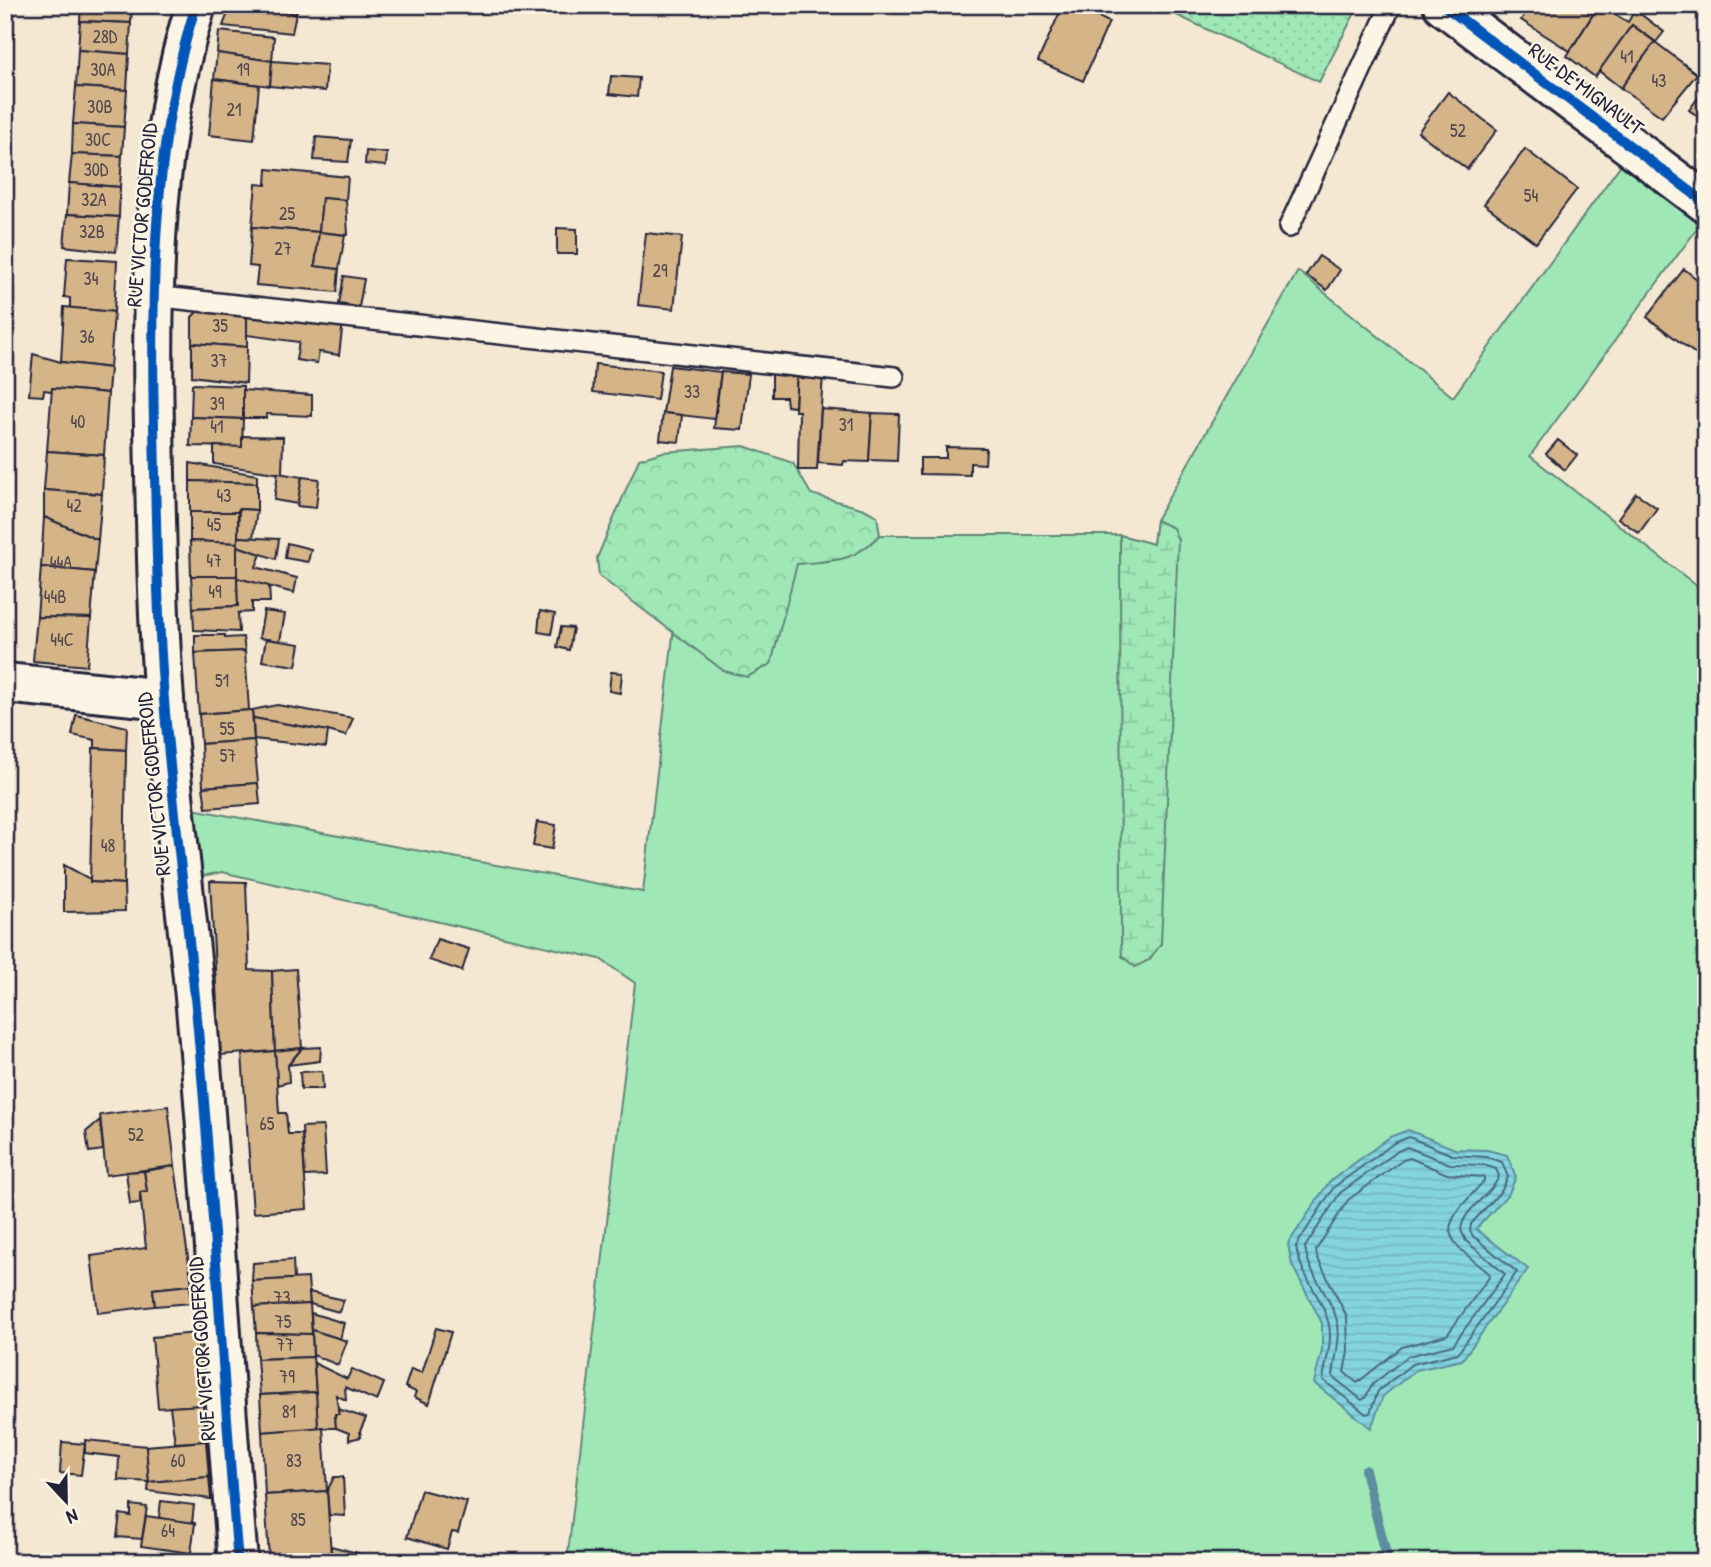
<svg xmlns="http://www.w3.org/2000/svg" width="1711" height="1567" font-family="'Patrick Hand',sans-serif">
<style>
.grass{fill:#9fe8b6;stroke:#608578;stroke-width:2}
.forest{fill:url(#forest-crowns);stroke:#608578;stroke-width:2}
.wetland{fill:url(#wetland-marsh);stroke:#608578;stroke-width:2}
.park{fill:url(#park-dots);stroke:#608578;stroke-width:2}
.water{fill:url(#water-rules);stroke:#5d8d9e;stroke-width:2}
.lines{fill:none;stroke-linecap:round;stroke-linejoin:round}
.shore{stroke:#49697d;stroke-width:2}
.stream{stroke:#5d8d9e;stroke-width:10}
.building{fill:#d5b588;stroke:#22223b;stroke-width:2}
.lane-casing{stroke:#22223b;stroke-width:24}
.street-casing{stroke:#22223b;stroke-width:44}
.secondary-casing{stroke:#22223b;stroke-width:44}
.lane{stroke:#fcf5e5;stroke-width:19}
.street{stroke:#fcf5e5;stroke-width:38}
.secondary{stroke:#fcf5e5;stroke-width:38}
.cycleway-casing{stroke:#fcf5e5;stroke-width:15}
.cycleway{stroke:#0057b8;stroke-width:10}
.labels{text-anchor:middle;stroke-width:5;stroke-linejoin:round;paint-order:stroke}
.number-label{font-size:18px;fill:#4f474e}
.street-label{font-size:21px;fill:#22223b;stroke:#fcf5e5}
</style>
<defs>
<pattern id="forest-crowns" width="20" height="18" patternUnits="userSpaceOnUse" patternTransform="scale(1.75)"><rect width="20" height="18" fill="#9fe8b6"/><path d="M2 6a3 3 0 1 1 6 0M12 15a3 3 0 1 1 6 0" fill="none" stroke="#89c79d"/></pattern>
<pattern id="wetland-marsh" width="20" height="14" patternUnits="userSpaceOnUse" patternTransform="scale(1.75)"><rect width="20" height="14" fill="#9fe8b6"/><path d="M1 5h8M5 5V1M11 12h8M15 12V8" fill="none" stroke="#89c79d"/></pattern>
<pattern id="park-dots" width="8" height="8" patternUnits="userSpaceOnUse" patternTransform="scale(1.75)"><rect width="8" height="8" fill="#9fe8b6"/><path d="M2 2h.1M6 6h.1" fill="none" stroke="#89c79d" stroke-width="1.8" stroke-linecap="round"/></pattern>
<pattern id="water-rules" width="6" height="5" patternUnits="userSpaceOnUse" patternTransform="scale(1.75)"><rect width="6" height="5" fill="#84d4e0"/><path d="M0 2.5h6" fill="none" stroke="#72b6c1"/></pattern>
</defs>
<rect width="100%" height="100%" fill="#f4e8d2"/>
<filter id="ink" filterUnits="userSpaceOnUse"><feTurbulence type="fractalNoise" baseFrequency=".0143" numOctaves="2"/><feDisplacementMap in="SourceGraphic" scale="14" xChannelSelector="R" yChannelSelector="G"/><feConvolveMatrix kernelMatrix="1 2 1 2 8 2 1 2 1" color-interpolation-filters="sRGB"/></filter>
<g filter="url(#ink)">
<polygon class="grass" points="1622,163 1702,222 1530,456 1706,593 1706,1562 567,1562 635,983 600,959 222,872 183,880 176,806 643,892 687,516 880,535 1120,535 1153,544 1156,520 1298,271 1453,397"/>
<path class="forest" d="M 744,446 L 793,463 L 811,494 L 864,509 L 877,516 L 880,535 C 851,564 834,560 797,564 L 771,664 L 747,677 L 724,671 L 599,576 L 597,558 L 639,459 L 663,452 Z"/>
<polygon class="wetland" points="1156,520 1173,528 1178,540 1161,944 1149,960 1135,967 1122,956 1121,940 1120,535 1153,544"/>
<polygon class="park" points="1155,5 1359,5 1319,82"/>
<polygon class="water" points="1408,1130 1455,1149 1487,1150 1507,1155 1516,1177 1509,1193 1476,1229 1528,1269 1462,1360 1416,1370 1383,1396 1371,1428 1314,1383 1322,1350 1322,1323 1292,1265 1288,1244 1329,1182 1390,1137"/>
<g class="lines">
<g class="shore">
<path d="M 1409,1137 L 1452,1155 L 1486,1157 L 1502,1162 L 1508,1177 L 1502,1190 L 1471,1224 L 1470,1231 L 1473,1236 L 1517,1272 L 1458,1353 L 1412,1364 L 1378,1391 L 1370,1413 L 1366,1414 L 1323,1380 C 1325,1362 1334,1340 1328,1321 C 1321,1294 1300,1276 1296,1246 L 1334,1187 L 1394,1143 Z"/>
<path d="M 1407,1147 L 1450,1164 L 1484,1165 L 1496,1169 L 1499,1176 C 1491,1197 1463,1208 1461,1230 L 1466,1241 L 1505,1274 L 1453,1345 L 1408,1356 L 1373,1384 L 1365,1398 L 1362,1400 L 1333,1377 C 1334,1358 1343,1336 1336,1317 C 1328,1293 1308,1273 1305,1247 L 1340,1193 L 1398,1151 Z"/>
<path d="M 1410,1158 L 1447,1174 L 1484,1177 L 1484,1181 C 1440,1229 1436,1232 1489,1273 L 1490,1276 L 1447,1335 L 1402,1347 L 1357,1383 L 1344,1372 L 1348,1352 L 1347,1317 L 1317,1257 L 1316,1250 L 1348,1200 L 1403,1160 Z"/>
</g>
<polyline class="stream" points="1365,1470 1388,1562"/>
</g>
<g class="building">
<polygon points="81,5 132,5 131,23 80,21"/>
<polygon points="231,5 257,5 296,14 292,33 223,26"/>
<polygon points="257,5 298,5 296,14"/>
<polygon points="1063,5 1072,5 1109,22 1083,81 1038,61"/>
<polygon points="1531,5 1586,5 1595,11 1570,51 1521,20"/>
<polygon points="1599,5 1628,22 1635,10 1664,32 1656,42 1632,25 1595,77 1567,56"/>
<polygon points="80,21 131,23 129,54 78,50"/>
<polygon points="1632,25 1655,42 1621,88 1599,71"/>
<polygon points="219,31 274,37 272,61 217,53"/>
<polygon points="1655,42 1697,74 1662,117 1621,88"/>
<polygon points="78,50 129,54 127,90 76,87"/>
<polygon points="217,53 272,61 270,86 214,79"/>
<polygon points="272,61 327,65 325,91 270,86"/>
<polygon points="611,76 639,78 637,97 609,94"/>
<polygon points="214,79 259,85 254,140 209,135"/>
<polygon points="76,87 127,90 124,127 73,124"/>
<polygon points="1706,87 1706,122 1689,110"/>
<polygon points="1448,92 1497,130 1467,169 1418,132"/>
<polygon points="73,124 124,127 122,156 72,154"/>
<polygon points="316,137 351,140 348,162 314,160"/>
<polygon points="1525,149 1577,189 1536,243 1484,204"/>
<polygon points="366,151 387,153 386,166 365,164"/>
<polygon points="72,154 122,156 120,187 69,183"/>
<polygon points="267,169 348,177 346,200 322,198 319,232 252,227 256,184 266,185"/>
<polygon points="69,183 120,187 119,217 67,214"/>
<polygon points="322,198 346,200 348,235 319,232"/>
<polygon points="67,214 119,217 116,252 64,246"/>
<polygon points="252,227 319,232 315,266 339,269 337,292 256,285 258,267 249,266"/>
<polygon points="557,228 577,229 577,254 557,254"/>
<polygon points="319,232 345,235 339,269 315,266"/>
<polygon points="646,233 682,237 674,309 638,305"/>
<polygon points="1319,256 1340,270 1327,290 1306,275"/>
<polygon points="67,258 117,261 114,312 70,308 70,298 64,297"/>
<polygon points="1684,269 1702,283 1706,279 1706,351 1701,358 1647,317"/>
<polygon points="344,276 364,279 359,307 339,304"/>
<polygon points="64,307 114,312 110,368 61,362"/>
<polygon points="201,308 247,312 247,347 192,343 192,317"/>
<polygon points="247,312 343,322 339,355 319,352 317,363 296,360 299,342 247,335"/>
<polygon points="192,343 247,347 246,383 192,376"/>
<polygon points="33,354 61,362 110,368 108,393 52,388 52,391 44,390 43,396 29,395"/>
<polygon points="595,364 661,371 657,400 593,392"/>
<polygon points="670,366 721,372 714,419 663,413"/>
<polygon points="772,370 797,371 795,407 787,406 786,397 772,397"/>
<polygon points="797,371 823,374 817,470 798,470 799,411 795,411"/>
<polygon points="721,372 749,374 742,430 714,428"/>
<polygon points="192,384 243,386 243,419 191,417"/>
<polygon points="52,388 108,393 104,455 47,451"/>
<polygon points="243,390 312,395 312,416 266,414 266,418 243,418"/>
<polygon points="821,409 872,413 869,462 844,461 843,465 818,463"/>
<polygon points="663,413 682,415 679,442 660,440"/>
<polygon points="872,413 899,414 897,461 869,460"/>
<polygon points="191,417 243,419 242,447 190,446"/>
<polygon points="242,436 283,437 282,474 214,464 214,446 242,447"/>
<polygon points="1558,440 1577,455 1565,470 1546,454"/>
<polygon points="946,447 986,448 985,464 970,463 970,475 920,474 920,458 946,458"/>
<polygon points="47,451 104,455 102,494 44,490"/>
<polygon points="190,463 257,475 257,483 190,481"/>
<polygon points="278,473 302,477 298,504 274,500"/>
<polygon points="302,477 319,479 316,508 297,506"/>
<polygon points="190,481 257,483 257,510 239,509 237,512 190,512"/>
<polygon points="44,490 102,494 98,540 44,517"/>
<polygon points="1636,493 1657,508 1639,533 1618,518"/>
<polygon points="239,509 257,510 253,538 238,537"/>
<polygon points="190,512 238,512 238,543 190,541"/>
<polygon points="44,517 98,540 95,572 41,567"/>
<polygon points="238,537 279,539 276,559 237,546"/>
<polygon points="190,541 238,543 237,576 191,576"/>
<polygon points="287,543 311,549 308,562 285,558"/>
<polygon points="237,546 261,554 256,567 297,578 294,593 237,578"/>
<polygon points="41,567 95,572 91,618 37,617"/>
<polygon points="191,576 237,576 238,606 193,608"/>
<polygon points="237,578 269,586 270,602 252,602 252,612 238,613 239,632 194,630 193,608 238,606"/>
<polygon points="264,611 285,614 280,641 259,638"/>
<polygon points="540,611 555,614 551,634 538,632"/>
<polygon points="37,617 91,618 87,666 33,661"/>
<polygon points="561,627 573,628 569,650 557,647"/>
<polygon points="195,635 225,635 225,638 243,637 245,651 195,653"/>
<polygon points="266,639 300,644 296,666 262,661"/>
<polygon points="245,651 249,710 199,714 195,653"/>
<polygon points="611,672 622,673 620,693 609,691"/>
<polygon points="277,705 353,718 346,736 328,731 253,718 252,710"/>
<polygon points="252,710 254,740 201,744 199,714"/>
<polygon points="76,715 127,727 126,750 95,748 95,740 72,735"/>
<polygon points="253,718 328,731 326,747 254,739"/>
<polygon points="254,740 258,783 203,787 201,744"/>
<polygon points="93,748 126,750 124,884 90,882"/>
<polygon points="258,783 260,804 206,808 203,787"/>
<polygon points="537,822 556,825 552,849 533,846"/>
<polygon points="64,865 90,879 90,882 124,884 125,911 64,912"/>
<polygon points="210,881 246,882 249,970 272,971 275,1051 220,1055"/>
<polygon points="437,939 469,949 462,971 429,960"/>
<polygon points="296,969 302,1048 275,1051 272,971"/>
<polygon points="321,1047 320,1061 288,1065 302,1048"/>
<polygon points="302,1048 288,1065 289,1082 277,1085 275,1051"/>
<polygon points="275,1051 279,1113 286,1113 288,1134 302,1134 307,1209 253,1213 242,1054"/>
<polygon points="322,1071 323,1089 301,1089 300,1072"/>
<polygon points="168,1106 175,1166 106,1175 100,1115"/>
<polygon points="100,1120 103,1150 89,1152 86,1132"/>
<polygon points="323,1126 326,1175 305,1176 302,1127"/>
<polygon points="175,1166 192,1285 153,1289 155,1306 98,1313 91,1256 146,1248 140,1192 147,1192 144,1171"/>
<polygon points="144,1171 147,1192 140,1192 140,1203 130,1204 126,1172"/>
<polygon points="293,1260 294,1279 252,1281 253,1263"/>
<polygon points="308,1278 310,1304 254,1307 252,1281"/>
<polygon points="190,1285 192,1303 155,1306 153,1289"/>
<polygon points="309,1292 344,1300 339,1312 310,1304"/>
<polygon points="310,1304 312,1334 256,1333 254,1307"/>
<polygon points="311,1313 344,1323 340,1339 312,1330"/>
<polygon points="436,1328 451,1332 429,1404 414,1397 416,1392 405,1387 411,1369 422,1373"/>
<polygon points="312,1330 347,1341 338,1365 313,1355"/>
<polygon points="197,1333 203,1405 158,1408 152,1337"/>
<polygon points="256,1333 312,1334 313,1357 257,1359"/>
<polygon points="313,1357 316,1392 260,1395 257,1359"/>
<polygon points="314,1363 347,1379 352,1369 384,1383 377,1401 345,1387 346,1400 336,1395 339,1414 335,1414 336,1428 318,1428"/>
<polygon points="316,1392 318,1428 262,1432 260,1395"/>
<polygon points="203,1405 206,1441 175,1443 170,1407"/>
<polygon points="338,1409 366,1418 360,1431 361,1437 349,1440 349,1433 336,1428 335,1414 339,1414"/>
<polygon points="323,1427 327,1491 265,1495 262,1432"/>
<polygon points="85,1440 146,1446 149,1482 118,1480 119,1457 85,1453"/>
<polygon points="206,1441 209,1477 149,1482 146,1446"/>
<polygon points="62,1442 85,1444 81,1475 60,1473"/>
<polygon points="209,1477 211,1499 148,1491 149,1482"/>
<polygon points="334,1477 343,1477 345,1516 329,1515 327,1491"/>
<polygon points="421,1490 467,1502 458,1533 452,1532 447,1549 407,1537"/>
<polygon points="327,1491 331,1555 269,1558 265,1495"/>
<polygon points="161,1501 194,1505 192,1523 159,1518"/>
<polygon points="131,1505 147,1507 142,1539 117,1537 120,1514 131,1516"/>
<polygon points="146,1516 195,1523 191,1553 141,1546"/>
<polygon points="331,1546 391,1562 327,1562 328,1555 331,1555"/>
</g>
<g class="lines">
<g class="lane-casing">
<g id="lane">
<polyline points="1289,227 1391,5"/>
<polyline points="153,296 894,377"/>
</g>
</g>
<g class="street-casing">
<g id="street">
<path d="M 196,5 C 153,141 151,285 154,426 C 156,517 157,609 164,700 C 172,800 185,898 195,997 C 213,1185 222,1374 238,1562"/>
<polyline points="5,683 164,699"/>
</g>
</g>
<g class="secondary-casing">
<polyline id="secondary" points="1443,5 1706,203"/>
</g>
<use href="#lane" class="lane"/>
<use href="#street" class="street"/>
<use href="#secondary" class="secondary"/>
<g class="cycleway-casing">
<g id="cycleway">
<path d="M 196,5 C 153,141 151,285 154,426 C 156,517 157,609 164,700 C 172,800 185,898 195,997 C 213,1185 222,1374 238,1562"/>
<polyline points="1443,5 1706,203"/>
</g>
</g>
<use href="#cycleway" class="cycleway"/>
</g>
</g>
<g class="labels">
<g class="number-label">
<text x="105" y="43">28D</text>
<text x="1627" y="63">41</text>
<text x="103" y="76">30A</text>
<text x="243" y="76">19</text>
<text x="1659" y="87">43</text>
<text x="100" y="113">30B</text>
<text x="234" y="116">21</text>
<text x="1458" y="137">52</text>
<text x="98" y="146">30C</text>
<text x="96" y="176">30D</text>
<text x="1531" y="202">54</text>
<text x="94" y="206">32A</text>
<text x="287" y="220">25</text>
<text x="92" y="238">32B</text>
<text x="283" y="255">27</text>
<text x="660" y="277">29</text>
<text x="91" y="285">34</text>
<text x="220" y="332">35</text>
<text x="87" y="343">36</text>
<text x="219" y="367">37</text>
<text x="692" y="398">33</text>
<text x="217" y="410">39</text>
<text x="78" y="428">40</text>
<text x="846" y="431">31</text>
<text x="217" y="433">41</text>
<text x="224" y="502">43</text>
<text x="74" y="512">42</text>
<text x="214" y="531">45</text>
<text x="214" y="567">47</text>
<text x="61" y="569">44A</text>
<text x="215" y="598">49</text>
<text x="55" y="603">44B</text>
<text x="62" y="646">44C</text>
<text x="222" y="687">51</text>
<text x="227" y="735">55</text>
<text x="228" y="762">57</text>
<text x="108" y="852">48</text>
<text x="267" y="1130">65</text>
<text x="136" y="1141">52</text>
<text x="282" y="1304">73</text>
<text x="283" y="1328">75</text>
<text x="285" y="1351">77</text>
<text x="287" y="1383">79</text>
<text x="289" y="1418">81</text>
<text x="178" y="1467">60</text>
<text x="294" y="1467">83</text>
<text x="298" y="1526">85</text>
<text x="168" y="1537">64</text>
</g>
<g class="street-label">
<text transform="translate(1586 89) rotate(37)" y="7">RUE DE MIGNAULT</text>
<text transform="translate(142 215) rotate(-85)" y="7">RUE VICTOR GODEFROID</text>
<text transform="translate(154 784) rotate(-96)" y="7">RUE VICTOR GODEFROID</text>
<text transform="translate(202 1349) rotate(-94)" y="7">RUE VICTOR GODEFROID</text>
</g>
</g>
<rect width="1711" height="1567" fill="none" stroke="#fcf5e5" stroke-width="28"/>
<rect x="14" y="14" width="1683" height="1539" fill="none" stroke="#22223b" stroke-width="2.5" filter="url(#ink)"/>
<g transform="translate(66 1501) rotate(158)" stroke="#fcf5e5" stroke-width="5" paint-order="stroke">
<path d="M0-5L12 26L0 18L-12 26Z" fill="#22223b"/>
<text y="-10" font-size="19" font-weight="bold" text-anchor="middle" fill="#22223b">N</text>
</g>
</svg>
